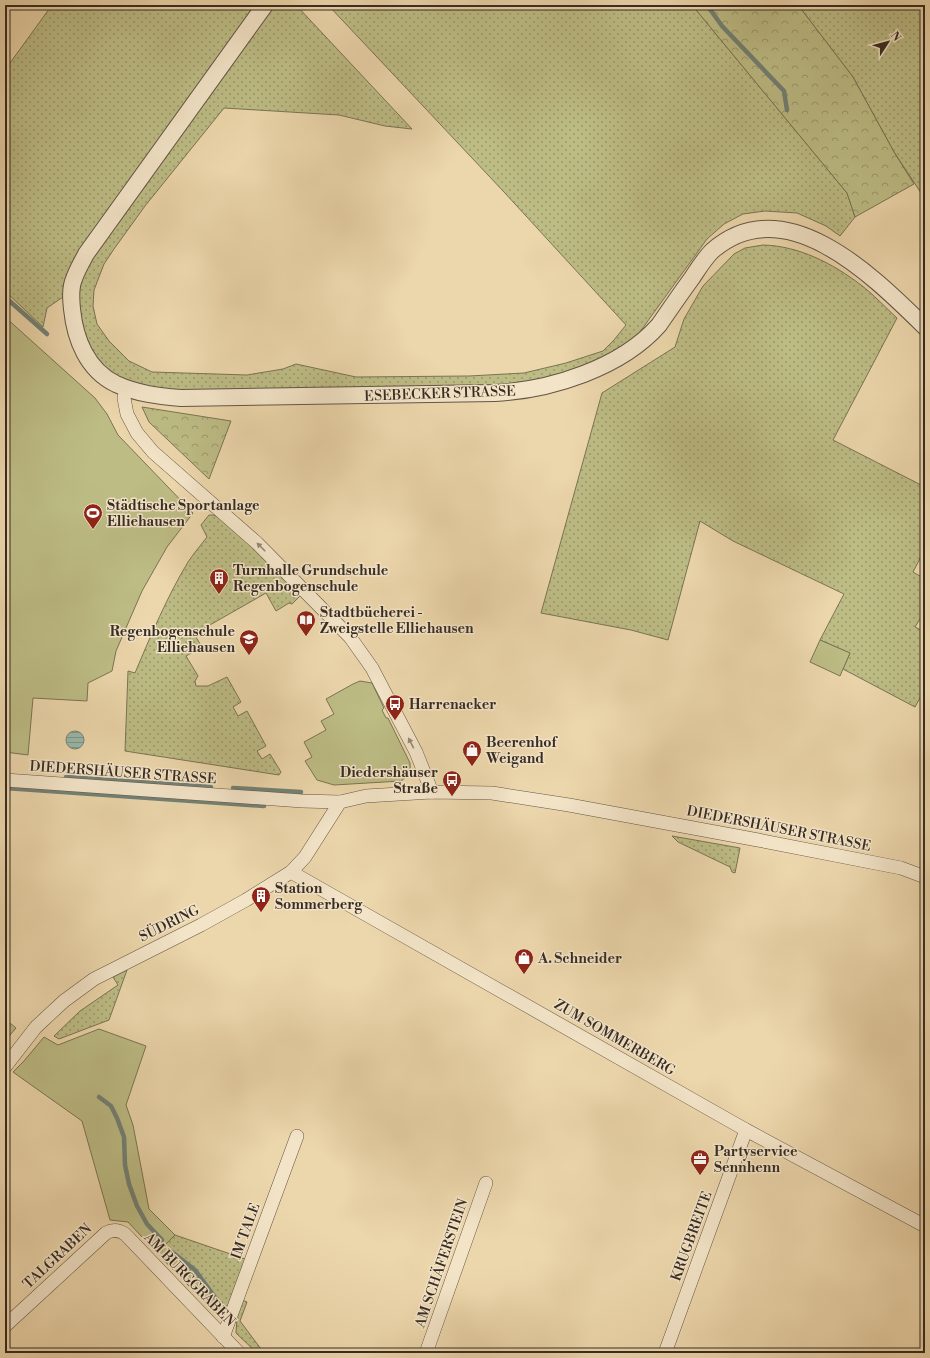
<svg xmlns="http://www.w3.org/2000/svg" width="930" height="1358" font-family="'Libre Bodoni',serif">
<style>
.grass{fill:url(#grass-dots);stroke:#7a7454}
.forest{fill:url(#forest-crowns);stroke:#7a7454}
.park{fill:#bdbc85;stroke:#7a7454}
.water{fill:url(#water-rules);stroke:#728176}
.lines{fill:none;stroke-linecap:round;stroke-linejoin:round}
.stream{stroke:#728176;stroke-width:4.5}
.minor-casing{stroke:#645646;stroke-width:14}
.tertiary-casing{stroke:#645646;stroke-width:18}
.minor{stroke:#f3e4c8;stroke-width:13}
.tertiary{stroke:#f3e4c8;stroke-width:16}
.oneway{fill:#958876}
.labels{text-anchor:middle;stroke-width:3;stroke-linejoin:round;paint-order:stroke}
.street-label{font-size:14px;fill:#372c24;stroke:#f3e4c8}
.poi-label{font-size:14px;font-weight:bold;fill:#372c24;stroke:#f3e4c8;text-anchor:start}
</style>
<defs>
<pattern id="grass-dots" width="8" height="8" patternUnits="userSpaceOnUse"><rect width="8" height="8" fill="#bdbc85"/><path d="M2 2h.1M6 6h.1" fill="none" stroke="#9a996d" stroke-width="1.8" stroke-linecap="round"/></pattern>
<pattern id="forest-crowns" width="20" height="18" patternUnits="userSpaceOnUse"><rect width="20" height="18" fill="#bdbc85"/><path d="M2 6a3 3 0 1 1 6 0M12 15a3 3 0 1 1 6 0" fill="none" stroke="#9a996d"/></pattern>
<pattern id="water-rules" width="6" height="5" patternUnits="userSpaceOnUse"><rect width="6" height="5" fill="#99b9ac"/><path d="M0 2.5h6" fill="none" stroke="#7e978c"/></pattern>
</defs>
<rect width="100%" height="100%" fill="#ecd6ab"/>
<filter id="stains"><feTurbulence type="fractalNoise" baseFrequency=".005" numOctaves="4"/><feColorMatrix values="0 0 0 0 .2 0 0 0 0 .09 0 0 0 0 .02 0 0 0 .5 -.17"/></filter>
<radialGradient id="worn" r=".72"><stop offset=".6" stop-color="#630" stop-opacity="0"/><stop offset="1" stop-color="#630" stop-opacity=".3"/></radialGradient>
<g class="grass">
<polygon points="52,5 258,5 63,297 47,308 43,327 5,291 5,70"/>
<path d="M 274,5 L 296,5 L 412,129 L 385,126 L 339,115 L 224,108 L 145,206 L 114,249 L 104,264 L 94,290 L 93,306 L 97,324 L 109,341 L 129,361 L 152,372 L 247,375 L 283,369 L 296,364 L 356,377 L 469,376 L 524,373 L 566,363 L 603,351 L 614,340 L 626,325 L 504,192 L 328,5 L 692,5 L 847,193 L 855,217 L 840,236 L 826,226 L 797,213 L 765,211 L 743,214 L 724,224 L 707,239 L 637,336 L 618,350 L 571,371 L 548,378 L 507,385 L 177,391 C 156,389 134,386 115,375 C 90,360 77,323 79,295 C 79,284 84,273 89,263 Z"/>
<polygon points="798,5 925,5 925,199 894,152 853,77"/>
<path d="M 763,245 C 799,246 832,263 861,285 C 873,294 885,307 897,318 L 833,440 L 925,487 L 925,549 L 913,572 L 925,579 L 925,611 L 915,627 L 925,632 L 925,689 L 915,707 L 843,669 L 850,653 L 820,640 L 844,594 L 733,541 L 700,521 L 668,640 L 631,630 L 541,613 L 602,393 L 675,347 L 684,319 L 703,286 L 734,254 L 745,248 Z"/>
<path d="M 209,515 L 213,515 L 219,517 L 252,547 L 301,595 L 292,604 L 289,603 L 276,611 L 266,593 L 194,634 L 202,647 L 186,656 L 198,676 L 195,681 L 196,686 L 208,686 L 227,677 L 241,702 L 233,707 L 238,716 L 247,711 L 266,746 L 257,751 L 262,759 L 270,754 L 281,772 L 279,775 L 125,751 L 128,671 L 135,673 C 151,635 167,597 188,562 C 194,553 201,545 207,537 L 201,525 Z"/>
<polygon points="672,836 740,848 735,873 732,872 730,867 678,842"/>
<polygon points="127,970 109,1020 59,1039 54,1036 80,1011 118,985 113,977"/>
<polygon points="5,1019 16,1028 5,1041"/>
<path d="M 175,1235 L 245,1259 L 227,1309 C 222,1314 220,1314 214,1312 L 157,1253 Z"/>
<polygon points="242,1300 247,1302 240,1321 261,1349 259,1353 257,1353 236,1333 237,1318"/>
</g>
<g class="forest">
<polygon points="692,5 798,5 853,77 894,152 914,184 855,217 847,193"/>
<polygon points="142,407 231,421 209,479 149,422"/>
</g>
<g class="park">
<polygon points="5,317 95,398 107,414 118,435 193,513 167,547 142,591 116,651 112,671 88,683 87,701 33,698 28,755 5,752"/>
<polygon points="820,640 850,653 840,676 810,662"/>
<path d="M 360,681 L 372,683 L 384,708 L 382,710 L 386,718 L 388,718 L 410,763 C 411,771 408,776 401,781 L 334,785 L 317,780 L 305,761 L 312,757 L 304,742 L 326,730 L 321,721 L 334,714 L 326,699 L 353,684 Z"/>
<polygon points="99,1029 146,1046 126,1105 133,1125 149,1209 175,1235 157,1253 128,1222 110,1220 82,1121 13,1072 24,1061 44,1037 58,1045"/>
</g>
<circle class="water" cx="75" cy="740" r="9"/>
<g class="lines">
<g class="stream">
<polyline points="707,5 722,26 784,91 787,110"/>
<polyline points="5,297 47,334"/>
<polyline points="66,777 211,787"/>
<polyline points="5,788 264,806"/>
<polyline points="233,788 301,792"/>
<polyline points="99,1097 111,1106 117,1118 124,1137 125,1165 129,1184 137,1206 147,1224 162,1240"/>
<polyline points="172,1252 195,1270 217,1300"/>
</g>
<g class="minor-casing">
<g id="minor">
<polyline points="126,388 124,398 127,414 137,433 153,452 257,543 350,637 372,668 416,752 432,792"/>
<polyline points="5,780 302,801 340,802 366,796 432,792 492,793 569,805 758,840 901,868 925,877"/>
<polyline points="291,872 746,1130 925,1226"/>
<polyline points="5,1067 36,1027 64,1001 94,979 201,925 246,900 291,872 305,857 340,802"/>
<path d="M 5,1326 L 106,1233 C 113,1229 119,1230 125,1234 L 239,1353"/>
<polyline points="223,1337 297,1136"/>
<polyline points="426,1353 486,1183"/>
<polyline points="665,1353 746,1130"/>
</g>
</g>
<g class="tertiary-casing">
<path id="tertiary" d="M 265,5 L 86,254 C 82,262 77,270 74,279 C 70,288 71,299 72,309 C 75,339 87,370 116,384 C 138,394 158,396 181,398 L 495,393 C 551,390 621,368 659,325 C 670,309 681,293 692,278 C 698,269 704,259 712,251 C 785,187 874,277 925,327"/>
</g>
<use href="#minor" class="minor"/>
<use href="#tertiary" class="tertiary"/>
</g>
<defs><path id="oneway-solid" d="M-6-.8H1V-3.2L6.5 0L1 3.2V.8H-6Z"/></defs>
<g class="oneway">
<use href="#oneway-solid" transform="translate(261 547) rotate(-135)"/>
<use href="#oneway-solid" transform="translate(411 743) rotate(-117)"/>
</g>
<defs>
<g id="stadium-pin" transform="scale(1)"><path d="M0 17L-7.5 6A9.5 9.5 0 1 1 7.5 6Z" fill="#8f2418" stroke="#f3e4c8"/><path d="M0-5a6.5 5 0 1 0 0 10a6.5 5 0 1 0 0-10ZM-3.5-1.8h7v3.6h-7Z" fill="#fff"/></g>
<g id="building-pin" transform="scale(1)"><path d="M0 17L-7.5 6A9.5 9.5 0 1 1 7.5 6Z" fill="#8f2418" stroke="#f3e4c8"/><path d="M-4-6H4V6H1V3H-1V6H-4ZM-2.5-4.3h1.7v1.8h-1.7ZM.8-4.3h1.7v1.8H.8ZM-2.5-1h1.7V.8h-1.7ZM.8-1h1.7V.8H.8Z" fill="#fff"/></g>
<g id="library-pin" transform="scale(1)"><path d="M0 17L-7.5 6A9.5 9.5 0 1 1 7.5 6Z" fill="#8f2418" stroke="#f3e4c8"/><path d="M-6-4Q-3-5.5-.7-3.5V5Q-3 3-6 4ZM6-4Q3-5.5 .7-3.5V5Q3 3 6 4Z" fill="#fff"/></g>
<g id="school-pin" transform="scale(1)"><path d="M0 17L-7.5 6A9.5 9.5 0 1 1 7.5 6Z" fill="#8f2418" stroke="#f3e4c8"/><path d="M0-5L7-2L0 1L-7-2ZM-4 1L0 2.5L4 1V4Q0 6-4 4Z" fill="#fff"/></g>
<g id="bus-pin" transform="scale(1)"><path d="M0 17L-7.5 6A9.5 9.5 0 1 1 7.5 6Z" fill="#8f2418" stroke="#f3e4c8"/><path d="M-5-6H5V4H4V6H2V4H-2V6H-4V4H-5ZM-3.5-4V0h7V-4ZM-3.5 1.2v1.5H-2V1.2ZM2 1.2v1.5H3.5V1.2Z" fill="#fff"/></g>
<g id="shop-pin" transform="scale(1)"><path d="M0 17L-7.5 6A9.5 9.5 0 1 1 7.5 6Z" fill="#8f2418" stroke="#f3e4c8"/><path d="M-5-2.5h2.3a2.7 3.5 0 0 1 5.4 0H5L5.5 6h-11ZM-1.5-2.5h3a1.5 2.3 0 0 0-3 0Z" fill="#fff"/></g>
<g id="office-pin" transform="scale(1)"><path d="M0 17L-7.5 6A9.5 9.5 0 1 1 7.5 6Z" fill="#8f2418" stroke="#f3e4c8"/><path d="M-6-3h4V-5.5h4V-3h4V5H-6ZM-1-4.5V-3h2v-1.5ZM-6 0V1H6V0Z" fill="#fff"/></g>
</defs>
<g fill-rule="evenodd">
<use href="#stadium-pin" x="93" y="513"/>
<use href="#building-pin" x="219" y="578"/>
<use href="#library-pin" x="306" y="620"/>
<use href="#school-pin" x="249" y="639"/>
<use href="#bus-pin" x="395" y="704"/>
<use href="#shop-pin" x="472" y="750"/>
<use href="#bus-pin" x="452" y="780"/>
<use href="#building-pin" x="261" y="896"/>
<use href="#shop-pin" x="524" y="958"/>
<use href="#office-pin" x="700" y="1159"/>
</g>
<g class="labels">
<g class="street-label">
<text transform="translate(440 393) rotate(-2)" y="5">ESEBECKER STRASSE</text>
<text transform="translate(123 772) rotate(4)" y="5">DIEDERSHÄUSER STRASSE</text>
<text transform="translate(779 828) rotate(11)" y="5">DIEDERSHÄUSER STRASSE</text>
<text transform="translate(169 923) rotate(-26)" y="5">SÜDRING</text>
<text transform="translate(615 1037) rotate(30)" y="5">ZUM SOMMERBERG</text>
<text transform="translate(245 1231) rotate(-70)" y="5">IM TALE</text>
<text transform="translate(691 1236) rotate(-70)" y="5">KRUGBREITE</text>
<text transform="translate(57 1256) rotate(-43)" y="5">TALGRABEN</text>
<text transform="translate(441 1263) rotate(-71)" y="5">AM SCHÄFERSTEIN</text>
<text transform="translate(190 1279) rotate(46)" y="5">AM BURGGRABEN</text>
</g>
<g class="poi-label">
<text x="107" y="510">Städtische Sportanlage<tspan x="107" dy="16">Elliehausen</tspan></text>
<text x="233" y="575">Turnhalle Grundschule<tspan x="233" dy="16">Regenbogenschule</tspan></text>
<text x="320" y="617">Stadtbücherei -<tspan x="320" dy="16">Zweigstelle Elliehausen</tspan></text>
<text x="235" y="636" text-anchor="end">Regenbogenschule<tspan x="235" dy="16">Elliehausen</tspan></text>
<text x="409" y="709">Harrenacker</text>
<text x="486" y="747">Beerenhof<tspan x="486" dy="16">Weigand</tspan></text>
<text x="438" y="777" text-anchor="end">Diedershäuser<tspan x="438" dy="16">Straße</tspan></text>
<text x="275" y="893">Station<tspan x="275" dy="16">Sommerberg</tspan></text>
<text x="538" y="963">A. Schneider</text>
<text x="714" y="1156">Partyservice<tspan x="714" dy="16">Sennhenn</tspan></text>
</g>
</g>
<rect width="930" height="1358" fill="none" stroke="#ecd6ab" stroke-width="20"/>
<rect x="6" y="6" width="918" height="1346" fill="none" stroke="#372c24" stroke-width="2"/>
<rect x="10" y="10" width="910" height="1338" fill="none" stroke="#372c24"/>
<g transform="translate(888 42) rotate(54)" stroke="#f3e4c8" stroke-width="3" paint-order="stroke">
<path d="M0-3L7 15L0 10L-7 15Z" fill="#372c24"/>
<text y="-6" font-size="11" font-weight="bold" text-anchor="middle" fill="#372c24">N</text>
</g>
<rect width="100%" height="100%" filter="url(#stains)"/>
<rect width="100%" height="100%" fill="url(#worn)"/>
</svg>
